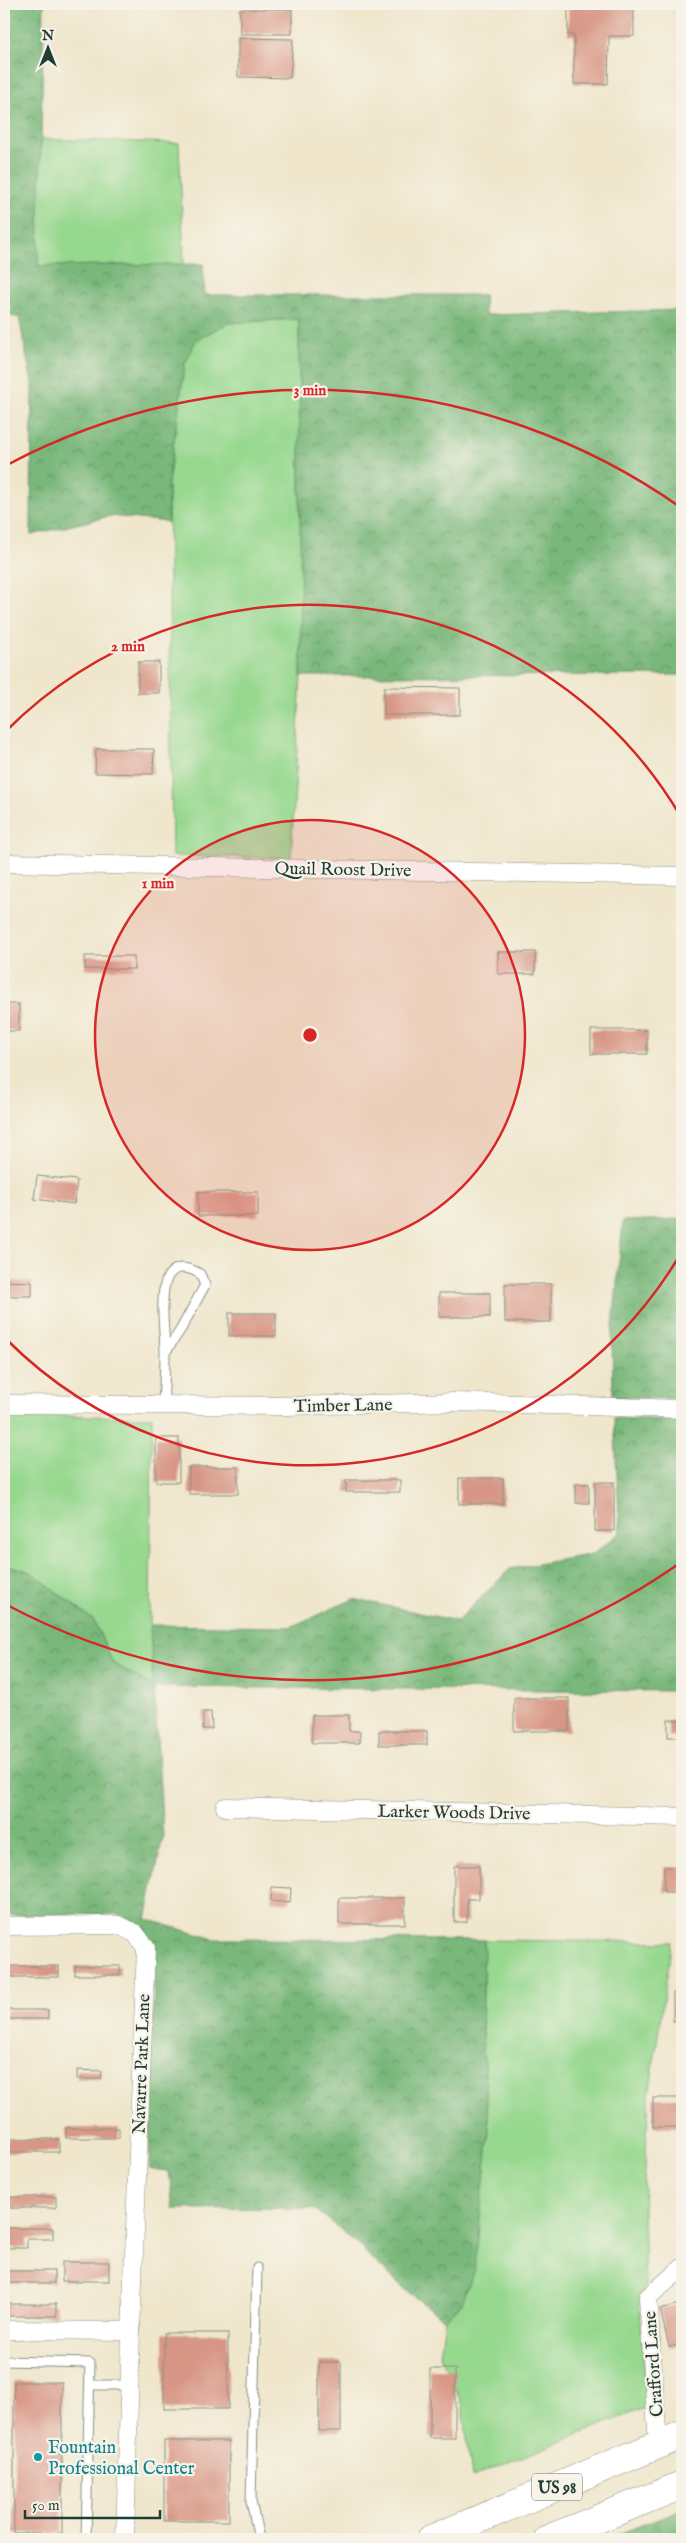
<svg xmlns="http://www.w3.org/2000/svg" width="686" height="2543" font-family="'IM FELL English',serif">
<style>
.grass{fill:#97d88f;stroke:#5b8a62}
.forest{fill:url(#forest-crowns);stroke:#4c7a57}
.building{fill:#d89786}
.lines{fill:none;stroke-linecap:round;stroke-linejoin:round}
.lane-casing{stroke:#879280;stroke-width:11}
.street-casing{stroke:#879280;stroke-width:19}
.highway-casing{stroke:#879280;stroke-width:29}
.lane{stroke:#fff;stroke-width:9}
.street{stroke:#fff;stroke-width:18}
.highway{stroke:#fff;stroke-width:28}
.ring{fill:none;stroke:#d62828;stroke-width:2.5}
.culture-dot{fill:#0f9aa8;stroke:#f7f3e8;stroke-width:2}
.labels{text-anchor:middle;stroke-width:4.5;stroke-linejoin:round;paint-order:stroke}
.shield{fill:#f7f3e8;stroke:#60746a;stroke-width:1}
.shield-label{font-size:16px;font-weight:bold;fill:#1f3d34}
.street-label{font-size:18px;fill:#1f3d34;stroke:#f7f3e8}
.culture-label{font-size:18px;fill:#0d838f;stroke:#f7f3e8;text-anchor:start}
.centre{fill:#d62828;stroke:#f7f3e8;stroke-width:2.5}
.ring-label{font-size:15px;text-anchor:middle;font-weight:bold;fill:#d62828;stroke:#f7f3e8;stroke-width:4.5;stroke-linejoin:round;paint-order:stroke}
</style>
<defs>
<pattern id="forest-crowns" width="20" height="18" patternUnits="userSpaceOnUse" patternTransform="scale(1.25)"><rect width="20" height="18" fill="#79b87a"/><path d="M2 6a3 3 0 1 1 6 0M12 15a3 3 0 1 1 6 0" fill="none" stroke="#639765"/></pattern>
</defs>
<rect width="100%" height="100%" fill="#f7f3e8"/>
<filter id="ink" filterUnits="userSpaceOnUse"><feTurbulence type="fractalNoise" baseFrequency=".02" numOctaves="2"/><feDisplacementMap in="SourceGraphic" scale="10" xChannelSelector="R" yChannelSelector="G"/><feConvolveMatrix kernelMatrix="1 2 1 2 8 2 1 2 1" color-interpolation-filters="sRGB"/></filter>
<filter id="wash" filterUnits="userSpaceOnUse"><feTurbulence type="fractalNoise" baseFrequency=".0096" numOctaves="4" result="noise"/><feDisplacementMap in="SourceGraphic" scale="20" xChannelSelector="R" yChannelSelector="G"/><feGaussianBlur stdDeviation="1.12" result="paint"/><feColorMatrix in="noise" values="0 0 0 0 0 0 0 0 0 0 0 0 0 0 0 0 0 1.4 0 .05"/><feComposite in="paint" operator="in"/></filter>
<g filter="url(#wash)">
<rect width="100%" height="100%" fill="#efe6cc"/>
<g class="grass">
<polygon points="41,139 179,143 184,264 38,266"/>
<polygon points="299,319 301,676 291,858 172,856 168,483 185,364 196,340 228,323"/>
<polygon points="4,1415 152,1417 150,1625 154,1687 113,1663 94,1621 31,1572 4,1564"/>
<polygon points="484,1940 672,1942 649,2095 643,2208 645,2287 639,2298 647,2407 472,2477 463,2406 440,2355 445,2319 462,2303 489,2132 482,2035"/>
</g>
<g class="forest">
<polygon points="4,4 44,4 38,266 203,264 205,295 484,295 485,315 682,310 682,675 301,676 299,319 228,323 196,340 185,364 168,483 168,522 110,516 31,535 32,384 19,317 4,316"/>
<polygon points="682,1219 682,1399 613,1397 612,1336 623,1221"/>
<polygon points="614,1418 682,1420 682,1691 154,1687 163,1836 146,1919 214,1939 484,1940 482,2035 489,2132 475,2267 462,2303 445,2319 408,2292 337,2226 313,2208 173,2209 169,2171 149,2169 155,1948 142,1926 118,1914 4,1915 4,1564 31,1572 94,1621 113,1663 153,1686 150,1625 290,1627 354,1599 457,1621 510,1569 593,1554 620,1533"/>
<polygon points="682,2509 682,2539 606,2539"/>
</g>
<g id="blocks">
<g class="building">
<polygon points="568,5 634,6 634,36 609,36 608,84 574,84 574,35 568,35"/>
<rect x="240" y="9" width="52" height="25"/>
<polygon points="238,38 293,39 290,78 238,77"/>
<rect x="138" y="662" width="21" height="31"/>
<polygon points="384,687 460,688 460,715 384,715"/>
<polygon points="96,749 154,749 153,774 95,773"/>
<rect x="498" y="952" width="37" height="22"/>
<rect x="85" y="956" width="49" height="13"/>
<rect x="4" y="1004" width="15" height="27"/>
<rect x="591" y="1030" width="56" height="24"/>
<polygon points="37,1176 77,1180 74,1204 34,1199"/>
<rect x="198" y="1192" width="60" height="24"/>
<polygon points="4,1281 32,1282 32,1296 4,1296"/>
<rect x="505" y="1284" width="46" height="38"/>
<rect x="439" y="1293" width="51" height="24"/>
<rect x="229" y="1313" width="47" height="23"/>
<rect x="156" y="1438" width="23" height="44"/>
<rect x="189" y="1467" width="49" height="27"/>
<rect x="459" y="1478" width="44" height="26"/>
<rect x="346" y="1480" width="54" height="12"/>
<rect x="595" y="1482" width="19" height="49"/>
<rect x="576" y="1484" width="13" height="19"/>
<rect x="514" y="1698" width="55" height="33"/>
<polygon points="203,1712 211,1712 212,1729 203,1729"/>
<polygon points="312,1715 349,1715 349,1731 360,1731 360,1743 312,1743"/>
<rect x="668" y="1720" width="14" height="17"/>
<rect x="379" y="1731" width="48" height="14"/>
<polygon points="454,1866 479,1866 479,1899 467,1899 467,1922 454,1922"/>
<rect x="664" y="1867" width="18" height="25"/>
<polygon points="272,1887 291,1888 290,1903 271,1901"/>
<rect x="339" y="1898" width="66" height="26"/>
<rect x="4" y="1966" width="55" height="11"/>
<rect x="75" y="1966" width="45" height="9"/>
<rect x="673" y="1993" width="9" height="28"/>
<rect x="6" y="2010" width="42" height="9"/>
<polygon points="77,2070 102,2071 101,2079 77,2079"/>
<rect x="653" y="2098" width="29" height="29"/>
<rect x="66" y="2128" width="53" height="10"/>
<rect x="4" y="2139" width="55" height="13"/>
<rect x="4" y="2197" width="52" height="11"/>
<polygon points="6,2228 53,2228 53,2239 27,2239 27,2248 6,2248"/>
<rect x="62" y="2262" width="47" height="19"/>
<rect x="4" y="2271" width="50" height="12"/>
<rect x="4" y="2304" width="52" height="12"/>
<polygon points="679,2304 682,2317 682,2344 669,2347 660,2309"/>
<rect x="164" y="2333" width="64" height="76"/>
<rect x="319" y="2362" width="22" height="69"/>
<rect x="430" y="2369" width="25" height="69"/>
<rect x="14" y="2382" width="48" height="151"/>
<rect x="164" y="2441" width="65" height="80"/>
</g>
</g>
</g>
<g filter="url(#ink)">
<use href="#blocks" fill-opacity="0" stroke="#879280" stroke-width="1"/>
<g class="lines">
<g class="lane-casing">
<g id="lane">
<path d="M 163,1406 C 164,1388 165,1370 165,1352 C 165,1332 158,1291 169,1275 C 177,1264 191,1268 200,1274 L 205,1285 L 181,1329 L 165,1353"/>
<polyline points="257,2268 251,2501 259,2539"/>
<polyline points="4,2361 90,2363 86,2539"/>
<polyline points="90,2385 129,2385"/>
</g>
</g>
<g class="street-casing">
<g id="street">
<polyline points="4,863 682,876"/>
<polyline points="4,1404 285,1406 456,1402 682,1409"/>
<polyline points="225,1807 682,1817"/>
<polyline points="4,1926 118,1925 135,1933 146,1948 131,2331 4,2330"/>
<polyline points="658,2445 648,2297 682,2268"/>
<polyline points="125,2539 131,2331"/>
</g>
</g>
<g class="highway-casing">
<g id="highway">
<polyline points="431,2539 682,2435"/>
<polyline points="548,2539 682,2485"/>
</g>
</g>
<use href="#lane" class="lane"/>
<use href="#street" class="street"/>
<use href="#highway" class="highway"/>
</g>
</g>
<circle cx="310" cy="1035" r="215" fill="#d62828" fill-opacity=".12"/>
<g class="ring">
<circle cx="310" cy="1035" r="215"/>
<path d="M681 1253A430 430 0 0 1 6 1339M6 731A430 430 0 0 1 681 817"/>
<path d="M680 1563A645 645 0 0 1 7 1605M7 465A645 645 0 0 1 680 507"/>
</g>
<circle class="culture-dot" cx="38" cy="2457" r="5"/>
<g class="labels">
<rect class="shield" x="532" y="2473.5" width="50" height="27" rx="4"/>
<g class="shield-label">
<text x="557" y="2493">US 98</text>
</g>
<g class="street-label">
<text transform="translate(343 869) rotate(1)" y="6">Quail Roost Drive</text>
<text transform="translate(343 1405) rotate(-1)" y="6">Timber Lane</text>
<text transform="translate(454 1812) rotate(1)" y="6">Larker Woods Drive</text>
<text transform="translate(141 2064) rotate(-88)" y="6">Navarre Park Lane</text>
<text transform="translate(653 2364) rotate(-94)" y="6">Crafford Lane</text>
</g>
<g class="culture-label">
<text x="48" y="2453">Fountain<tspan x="48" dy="21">Professional Center</tspan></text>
</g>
</g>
<circle cx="310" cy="1035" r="8" class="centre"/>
<g class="ring-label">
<text x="310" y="395">3 min</text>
<text x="128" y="651">2 min</text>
<text x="158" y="888">1 min</text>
</g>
<rect width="686" height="2543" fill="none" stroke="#f7f3e8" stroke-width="20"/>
<g transform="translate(48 48)" stroke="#f7f3e8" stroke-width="4" paint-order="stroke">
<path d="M0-4L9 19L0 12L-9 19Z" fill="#1f3d34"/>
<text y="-8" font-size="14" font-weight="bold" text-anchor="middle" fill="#1f3d34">N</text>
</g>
<path d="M25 2510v8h135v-8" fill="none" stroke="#1f3d34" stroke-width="2.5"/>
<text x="32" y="2510" font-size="15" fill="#1f3d34" stroke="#f7f3e8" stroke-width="4" paint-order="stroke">50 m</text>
</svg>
